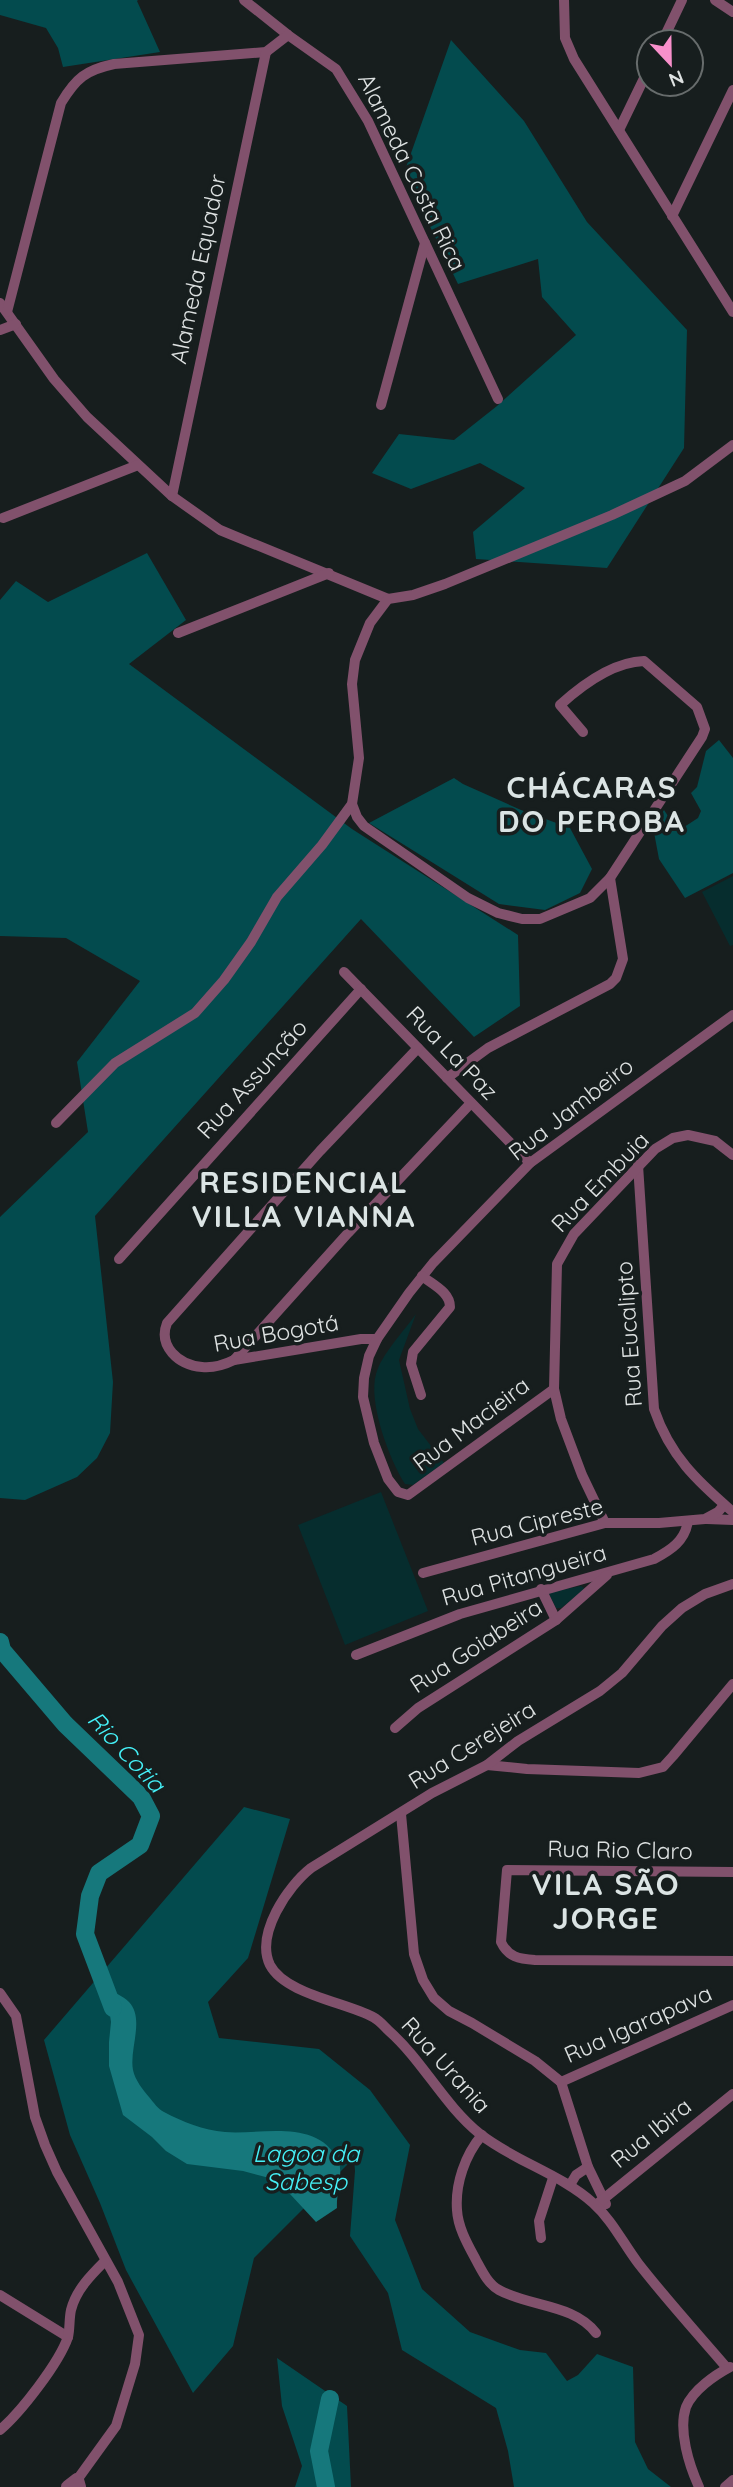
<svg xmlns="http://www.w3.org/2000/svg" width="733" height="2487" font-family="Quicksand,sans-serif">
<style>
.green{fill:#062d2e}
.forest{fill:#034b4e}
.water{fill:#16787c}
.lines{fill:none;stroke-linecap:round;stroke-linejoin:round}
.stream{stroke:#16787c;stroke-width:2.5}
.river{stroke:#16787c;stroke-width:18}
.minor{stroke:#81516c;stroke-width:10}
.tertiary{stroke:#81516c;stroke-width:14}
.labels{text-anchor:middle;stroke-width:7;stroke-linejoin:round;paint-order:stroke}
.street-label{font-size:23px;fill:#dee2e2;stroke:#171e1e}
.water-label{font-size:24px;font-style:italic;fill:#45f0f7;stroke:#171e1e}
.district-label{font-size:30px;font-weight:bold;letter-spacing:2px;fill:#dbe4e4;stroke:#171e1e}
</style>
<rect width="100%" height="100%" fill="#171e1e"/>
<g class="green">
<polygon points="733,876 733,945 730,946 702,892"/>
<path d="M 416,1314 L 399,1360 L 410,1409 L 418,1429 L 444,1463 L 413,1485 L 405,1484 C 389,1459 368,1402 376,1374 C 381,1355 404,1331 416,1314 Z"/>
<polygon points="381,1492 428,1611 345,1645 298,1525"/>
<polygon points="581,1586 584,1588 583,1591 561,1608 556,1608 549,1594 550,1592"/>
</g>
<g class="forest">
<polygon points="0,0 138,0 137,1 160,52 63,67 58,48 46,28 0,15"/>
<polygon points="451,40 524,121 587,222 687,330 684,448 607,568 476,559 473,532 525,488 480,463 411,489 372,473 399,434 454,440 497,406 576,335 542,297 538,259 458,284 404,173"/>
<polygon points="147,553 186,620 129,664 352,829 518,935 520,1006 474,1037 361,919 95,1216 113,1382 110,1433 97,1458 77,1477 25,1500 0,1498 0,1217 88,1132 77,1062 140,981 66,938 0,936 0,600 16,581 48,602"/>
<polygon points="719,740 733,758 733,873 685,898 659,859 653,827 664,810 678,831 698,818 701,811 691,793 697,787 706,751"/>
<polygon points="454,778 463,784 521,810 570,828 592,869 580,893 545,910 499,904 369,823"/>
<polygon points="244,1807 290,1819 248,1958 208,2002 219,2038 319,2049 370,2090 410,2145 395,2220 422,2289 470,2332 520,2350 546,2353 567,2381 578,2375 597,2354 633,2367 635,2442 648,2469 671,2487 514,2487 508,2451 496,2408 402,2350 388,2293 350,2236 355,2171 354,2158 254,2258 233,2346 193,2393 126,2270 100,2203 70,2135 44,2040"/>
<polygon points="277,2358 347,2406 351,2487 295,2487 302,2466 282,2406"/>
</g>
<path class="water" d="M 106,1988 C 113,1992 123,1996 129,2002 C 145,2019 129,2049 133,2070 C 135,2080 143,2090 149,2097 C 154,2103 158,2109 164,2112 C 183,2122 203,2130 225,2132 C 261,2135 317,2118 338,2160 C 344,2173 336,2193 337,2208 L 316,2222 L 277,2180 L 243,2171 L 187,2164 L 166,2151 L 152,2137 L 123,2115 L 109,2066 L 109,2042 L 111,2022 Z"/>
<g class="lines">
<polyline class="stream" points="0,1651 2,1650"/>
<g class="river">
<polyline points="0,1642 2,1650 65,1724 141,1797 151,1816 140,1845 99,1873 90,1896 85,1934 113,2008"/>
<polyline points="326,2487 319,2451 330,2399"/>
</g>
<g class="minor">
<polyline points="244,0 288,35 336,69 368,121 498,399"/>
<polyline points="564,0 565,38 574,59 733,312"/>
<polyline points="715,0 733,12"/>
<polyline points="662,42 682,0"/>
<polyline points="619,130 649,68"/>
<polyline points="672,216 733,90"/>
<polyline points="0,303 54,379 87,417 172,496 220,530 388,599"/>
<path d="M 7,312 L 61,103 C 76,78 86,70 114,64 L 266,52 L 288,35"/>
<polyline points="0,330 16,324"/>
<polyline points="381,405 425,243"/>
<polyline points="172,496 266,52"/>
<polyline points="3,518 138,465"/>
<polyline points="178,633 329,573"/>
<path d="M 352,804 L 357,817 L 364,826 L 468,898 L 498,913 L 522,919 L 540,919 L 590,898 L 610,878 L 702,737 L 705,729 L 697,707 L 644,661 C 612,662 582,685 560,705 L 583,732"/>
<polyline points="344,972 530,1163"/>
<polyline points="447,1078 488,1048 610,984 616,978 623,959 610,878"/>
<polyline points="56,1123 115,1063 195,1013 224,980 251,942 277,897 322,845 352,804 359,758 352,684 355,660 370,623 388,599 413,595 445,584 612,515 685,481 733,445"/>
<path d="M 638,1165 L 654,1409 C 670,1456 697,1481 733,1512"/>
<polyline points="119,1259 361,989"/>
<path d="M 377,1339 L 361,1339 L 234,1360 C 224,1365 213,1368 202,1367 C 178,1365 158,1346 167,1323 L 320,1151 L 418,1048"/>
<polyline points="234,1360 348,1233 471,1103"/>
<polyline points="554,1389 408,1495 398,1492 388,1479 374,1443 363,1397 364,1378 369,1356 377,1339 409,1293 433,1263 530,1163 733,1015"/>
<path d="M 421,1395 L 411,1364 L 413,1352 L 450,1307 C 450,1292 433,1285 422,1276"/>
<polyline points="707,1519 733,1520"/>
<polyline points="605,1523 582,1475 561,1419 554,1389 557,1264 574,1234 655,1149 673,1138 688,1135 715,1141 733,1155"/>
<polyline points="423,1573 605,1523 659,1523 705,1519 718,1512 724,1505"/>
<polyline points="541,1589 556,1620"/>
<path d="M 356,1655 L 460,1614 L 654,1559 C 671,1550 685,1541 688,1521"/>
<polyline points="395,1728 418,1708 556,1620 607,1575"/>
<polyline points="487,1765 527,1769 639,1773 663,1767 673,1756 733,1684"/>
<polyline points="401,1814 414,1954 423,1980 434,1998 449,2011 472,2023 535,2061 561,2082"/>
<path d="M 733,1872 L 507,1870 L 501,1942 C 508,1957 519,1959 535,1960 L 733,1961"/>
<polyline points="0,1993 16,2016 35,2117 45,2145 57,2172 118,2282 139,2335 135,2364 116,2426 77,2480"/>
<polyline points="561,2082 733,2005"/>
<polyline points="561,2082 588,2167 606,2204"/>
<path d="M 482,2135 C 465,2155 455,2184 457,2210 C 458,2228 468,2245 476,2260 C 482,2271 488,2284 499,2290 C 530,2307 574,2304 596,2333"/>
<polyline points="570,2185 576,2175 588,2167"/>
<polyline points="596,2205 733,2094"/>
<polyline points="541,2238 539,2221 553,2178"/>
<polyline points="0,2295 68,2337"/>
<path d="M 727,2368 C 697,2333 666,2299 638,2263 C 623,2243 612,2220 593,2203 C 561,2174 514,2161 480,2134 C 444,2105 423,2061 389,2031 C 384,2026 379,2020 373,2017 C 345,2002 285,1994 270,1965 C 255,1934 288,1886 311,1868 L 432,1793 L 487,1765 L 518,1741 L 600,1691 L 622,1673 L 662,1626 L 682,1608 L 705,1594 L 733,1584"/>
<path d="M 0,2430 C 21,2412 59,2363 68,2337 C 70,2329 69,2319 71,2310 C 76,2290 91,2275 105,2261"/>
<path d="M 699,2487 C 689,2465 678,2430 686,2407 C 693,2390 715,2375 730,2367"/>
<polyline points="725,2487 733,2480"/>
</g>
<polyline class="tertiary" points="68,2487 77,2480 79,2487"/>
</g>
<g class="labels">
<g class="street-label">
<text transform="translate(412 172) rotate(64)" y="8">Alameda Costa Rica</text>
<text transform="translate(198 269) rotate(-78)" y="8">Alameda Equador</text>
<text transform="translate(452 1053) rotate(46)" y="8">Rua La Paz</text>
<text transform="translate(252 1079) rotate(-48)" y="8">Rua Assunção</text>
<text transform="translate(571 1109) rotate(-38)" y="8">Rua Jambeiro</text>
<text transform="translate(600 1182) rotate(-46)" y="8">Rua Embuia</text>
<text transform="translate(276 1333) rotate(-10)" y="8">Rua Bogotá</text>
<text transform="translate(629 1334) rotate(-94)" y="8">Rua Eucalipto</text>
<text transform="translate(471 1424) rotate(-37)" y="8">Rua Macieira</text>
<text transform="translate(537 1522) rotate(-14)" y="8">Rua Cipreste</text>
<text transform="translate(524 1575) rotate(-16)" y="8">Rua Pitangueira</text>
<text transform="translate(476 1646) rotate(-33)" y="8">Rua Goiabeira</text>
<text transform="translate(472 1745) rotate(-32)" y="8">Rua Cerejeira</text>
<text transform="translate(620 1850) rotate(1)" y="8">Rua Rio Claro</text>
<text transform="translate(638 2024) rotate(-24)" y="8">Rua Igarapava</text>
<text transform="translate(446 2065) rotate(48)" y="8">Rua Urania</text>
<text transform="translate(651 2133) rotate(-39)" y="8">Rua Ibira</text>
</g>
<g class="water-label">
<text transform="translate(126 1752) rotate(47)" y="8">Rio Cotia</text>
<text x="306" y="2162">Lagoa da<tspan x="306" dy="28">Sabesp</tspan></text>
</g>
<g class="district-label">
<text x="592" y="798">CHÁCARAS<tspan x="592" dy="34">DO PEROBA</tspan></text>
<text x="304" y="1193">RESIDENCIAL<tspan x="304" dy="34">VILLA VIANNA</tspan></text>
<text x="606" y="1895">VILA SÃO<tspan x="606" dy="34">JORGE</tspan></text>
</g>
</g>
<g transform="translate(670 63) rotate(158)"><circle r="33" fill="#171e1e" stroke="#676c6c" stroke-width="2"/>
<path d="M0-5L12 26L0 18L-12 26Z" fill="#f890cb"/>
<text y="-10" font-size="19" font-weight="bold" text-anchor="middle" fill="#dee2e2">N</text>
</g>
</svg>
